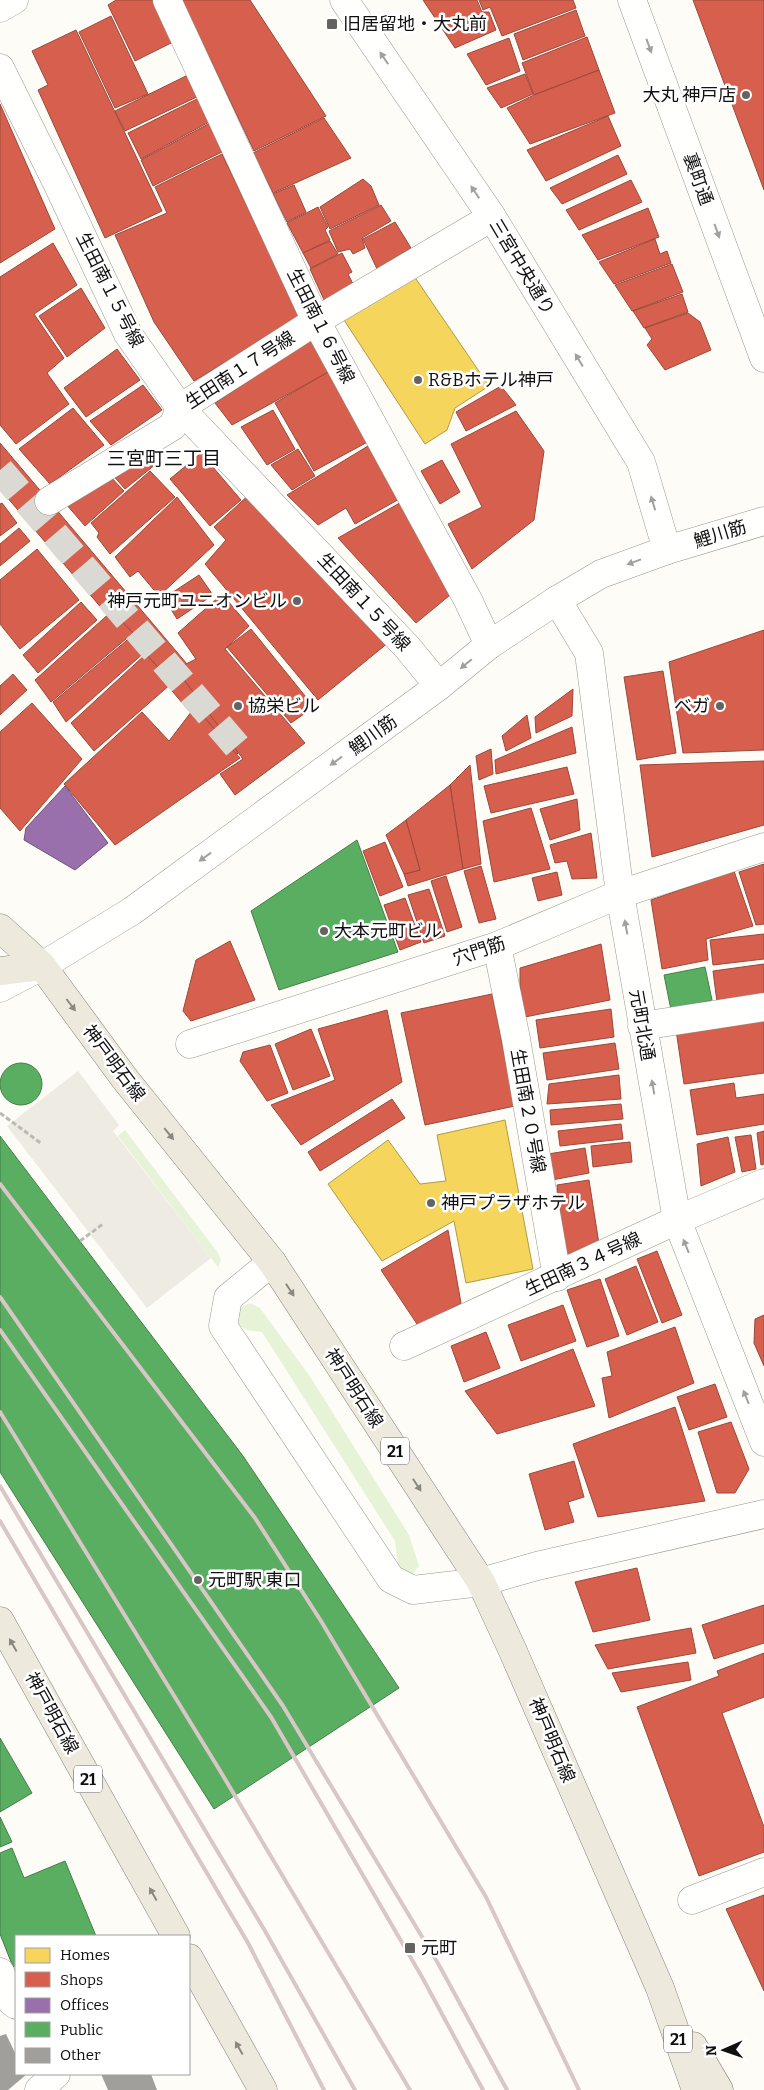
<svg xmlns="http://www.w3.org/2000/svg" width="764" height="2090" font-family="Bitter,'Noto Sans JP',serif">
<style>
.green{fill:#e7f3d7}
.plaza{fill:#edebe2}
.homes{fill:#f6d55c;stroke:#b19a46}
.shops{fill:#d6604d;stroke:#9b483b}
.offices{fill:#9970ab;stroke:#70547d}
.public{fill:#5aae61;stroke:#447f49}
.building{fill:#a19f9c}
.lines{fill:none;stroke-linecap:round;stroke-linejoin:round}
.minor-tunnel{stroke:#dad9d4;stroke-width:28;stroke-dasharray:28 14;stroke-linecap:butt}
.minor-casing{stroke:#979795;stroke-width:29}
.major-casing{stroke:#858482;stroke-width:29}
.path{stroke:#b9b9b8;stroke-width:3;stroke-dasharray:5 2.5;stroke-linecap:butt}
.minor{stroke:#fffffe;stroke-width:28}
.major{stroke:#ede9dc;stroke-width:28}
.rail{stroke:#d9c6c7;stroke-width:4}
.oneway{fill:#a0a09f}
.oneway2{fill:#8a8881}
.poi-dot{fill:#646362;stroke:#fff;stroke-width:2}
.labels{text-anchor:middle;stroke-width:5;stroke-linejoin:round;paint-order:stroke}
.shield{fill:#fff;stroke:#585858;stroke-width:1}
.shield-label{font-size:16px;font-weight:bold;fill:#111}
.poi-label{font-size:18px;fill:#111;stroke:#fff;text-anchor:start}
.street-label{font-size:18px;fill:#111;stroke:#fff}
.neighbourhood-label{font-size:19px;fill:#111;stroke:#fff}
</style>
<rect width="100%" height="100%" fill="#fdfcf7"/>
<g class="green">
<polygon points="125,1130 218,1253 221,1260 218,1267 118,1136"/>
<polygon points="250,1303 260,1308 311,1378 409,1535 419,1566 410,1577 399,1573 395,1541 262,1332 246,1330 235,1321 239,1308"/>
</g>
<polygon class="plaza" points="78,1071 119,1125 113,1131 211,1258 147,1308 7,1126"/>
<g class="homes">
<polygon points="414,276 489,386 455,408 447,430 425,444 344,320"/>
<polygon points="505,1120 533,1269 466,1283 454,1221 382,1261 328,1184 388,1140 420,1184 446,1181 437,1135"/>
</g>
<g class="shops">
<polygon points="116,0 160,0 179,39 135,61 108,5"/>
<polygon points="182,0 250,0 326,116 254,151"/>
<polygon points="423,0 477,0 482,12 489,12 496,30 455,48"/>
<polygon points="479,0 573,0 576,8 502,36 490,7 483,10"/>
<polygon points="693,0 764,0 764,190"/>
<polygon points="576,10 585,36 523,60 514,34"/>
<polygon points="111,16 148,94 115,108 79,32"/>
<polygon points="76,30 162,211 105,238 38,90 48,85 32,51"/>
<polygon points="587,37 599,70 534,95 522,63"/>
<polygon points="509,38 520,71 486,85 467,54"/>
<polygon points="599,70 615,113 530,144 507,108 534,95"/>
<polygon points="190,74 201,95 125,131 115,111"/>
<polygon points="525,74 533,94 501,108 487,88"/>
<polygon points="199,98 211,121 141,159 128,133"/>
<polygon points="0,104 55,229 0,263"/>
<polygon points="608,116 621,146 546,181 527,150"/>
<polygon points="324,118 351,158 273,193 253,153"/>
<polygon points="212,122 226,150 153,186 141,160"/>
<polygon points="222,154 300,317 194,381 154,322 115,235 167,213 155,187"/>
<polygon points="618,155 627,174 562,204 550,188"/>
<polygon points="363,179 371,186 379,205 330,229 320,207"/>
<polygon points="631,180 642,202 579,230 566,210"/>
<polygon points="294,185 306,212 287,222 273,194"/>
<polygon points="381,205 391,221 362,238 365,248 353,254 350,249 338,252 329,231"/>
<polygon points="318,207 328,227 325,230 330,240 303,253 287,223"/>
<polygon points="648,208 659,237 598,260 582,235"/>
<polygon points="395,222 411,248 377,269 363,239"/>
<polygon points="655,239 660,254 667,251 671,263 614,284 599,262"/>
<polygon points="330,241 338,254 311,268 303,253"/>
<polygon points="53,243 77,285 34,314 64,358 47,373 69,404 16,444 0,425 0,277"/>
<polygon points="342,253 352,272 348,274 354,286 325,302 310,269"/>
<polygon points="672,264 683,292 632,311 615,285"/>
<polygon points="81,288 105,328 67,357 39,316"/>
<polygon points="682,294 688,312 644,328 633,311"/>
<polygon points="688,313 700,322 711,350 665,370 647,345 652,339 645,328"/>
<polygon points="320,333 334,369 232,425 215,403"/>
<polygon points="117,349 140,380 86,417 64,388"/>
<polygon points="335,368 373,439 314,471 275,403"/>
<polygon points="143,385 162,410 111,445 90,421"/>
<polygon points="501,386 516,405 466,431 456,412"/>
<polygon points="73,408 104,445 50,484 19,449"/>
<polygon points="273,410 295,449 267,465 241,427"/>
<polygon points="516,411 544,451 534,520 472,569 448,524 482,507 451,444"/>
<polygon points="0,443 253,742 230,759 0,489"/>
<polygon points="373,443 401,498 355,524 346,508 318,525 287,495"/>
<polygon points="298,449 315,476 292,490 271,465"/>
<polygon points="143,451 156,464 125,489 111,473"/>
<polygon points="201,453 241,500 210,526 170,479"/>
<polygon points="442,460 460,492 440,504 421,471"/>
<polygon points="150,471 175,497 110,554 97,537 99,533 91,523"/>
<polygon points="107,473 124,491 85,526 66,504"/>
<polygon points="253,491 394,638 318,700 205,564 226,540 214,527"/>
<polygon points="177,497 214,545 159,596 138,571 130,577 115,557"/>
<polygon points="405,500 455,591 416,623 338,538"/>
<polygon points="2,503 17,523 0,536 0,504"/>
<polygon points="19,528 30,541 0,566 0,544"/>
<polygon points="37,549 79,600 20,649 0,624 0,580"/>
<polygon points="199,575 213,595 177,619 164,598"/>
<polygon points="222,594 249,626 225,649 305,743 235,795 220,774 243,759 176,669 196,659 178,633"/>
<polygon points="81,602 97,620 38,673 23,655"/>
<polygon points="112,611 133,633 51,702 35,680"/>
<polygon points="251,629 314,707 291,723 227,647"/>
<polygon points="764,630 764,750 683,753 669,662"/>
<polygon points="132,636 146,651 66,722 53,702"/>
<polygon points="146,654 172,683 94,751 71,723"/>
<polygon points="663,671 676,753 637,760 624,677"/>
<polygon points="13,674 27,690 0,715 0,686"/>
<polygon points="573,689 572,716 536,733 535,717"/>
<polygon points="32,703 82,759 20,831 0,808 0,732"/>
<polygon points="195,707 240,758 115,845 64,784 142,712 169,741"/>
<polygon points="527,715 531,738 506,751 502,736"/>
<polygon points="572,727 576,753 496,774 495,760"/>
<polygon points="491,749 493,774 479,780 476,756"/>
<polygon points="764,761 764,825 652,857 640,765"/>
<polygon points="470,765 481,864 463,869 450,785"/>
<polygon points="567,767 574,794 491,813 484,786"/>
<polygon points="450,785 463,869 408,886 404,874 420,870 406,820"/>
<polygon points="577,799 580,830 550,840 540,809"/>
<polygon points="531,808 550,869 494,882 483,821"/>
<polygon points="406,820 420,870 404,874 386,835"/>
<polygon points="591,833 597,878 572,879 567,861 555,863 550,845"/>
<polygon points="385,842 403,887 380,896 363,851"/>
<polygon points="764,864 764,924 756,925 739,872"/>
<polygon points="481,866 496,919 479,923 464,871"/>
<polygon points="734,871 753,926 706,939 708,960 662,969 651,900"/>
<polygon points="557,872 562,895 538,901 532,878"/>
<polygon points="446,876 462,927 447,932 431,881"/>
<polygon points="429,889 445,936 424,943 408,895"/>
<polygon points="405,898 421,942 400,950 384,905"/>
<polygon points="764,934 764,959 713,965 710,940"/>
<polygon points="230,941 255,1000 191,1021 183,1011 196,960"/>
<polygon points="601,944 610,1000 520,1018 520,968"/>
<polygon points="764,964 764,995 717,1002 713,971"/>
<polygon points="492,994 515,1106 425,1125 401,1013"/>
<polygon points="611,1009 614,1037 540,1048 536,1020"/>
<polygon points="387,1010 402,1082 301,1145 271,1105 335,1080 318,1029"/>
<polygon points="764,1016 764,1073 684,1084 676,1030"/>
<polygon points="311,1029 330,1076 293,1090 275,1044"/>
<polygon points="615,1043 619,1069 547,1080 543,1053"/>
<polygon points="270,1045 288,1093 267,1101 240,1061 243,1052"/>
<polygon points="619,1075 621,1099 547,1104 549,1084"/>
<polygon points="734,1083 736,1098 764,1094 764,1124 697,1135 690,1090"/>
<polygon points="392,1099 405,1118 320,1171 308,1152"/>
<polygon points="621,1104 623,1119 551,1125 550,1110"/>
<polygon points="621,1124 623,1139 560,1146 558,1131"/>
<polygon points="764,1131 764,1164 761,1165 757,1133"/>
<polygon points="751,1135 756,1169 742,1172 735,1137"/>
<polygon points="728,1137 735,1172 701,1186 697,1144"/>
<polygon points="630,1142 632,1162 593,1167 591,1146"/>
<polygon points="585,1148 589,1173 552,1180 548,1154"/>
<polygon points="589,1180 599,1244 565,1260 557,1185"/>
<polygon points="448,1230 461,1303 419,1327 381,1270"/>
<polygon points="657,1251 682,1315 662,1323 637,1259"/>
<polygon points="636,1266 658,1322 627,1335 605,1279"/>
<polygon points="600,1279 619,1336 587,1347 567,1290"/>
<polygon points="563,1305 576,1341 521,1361 508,1325"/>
<polygon points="764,1315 764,1366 754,1343 755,1319"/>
<polygon points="675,1327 694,1383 609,1418 602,1378 612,1376 607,1352"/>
<polygon points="486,1332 500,1368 464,1382 451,1346"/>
<polygon points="573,1349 595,1406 497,1434 465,1391"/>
<polygon points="715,1384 727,1417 689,1430 677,1397"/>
<polygon points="675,1407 705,1501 598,1517 573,1444"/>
<polygon points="731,1422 749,1469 735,1493 717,1493 698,1432"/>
<polygon points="574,1461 584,1497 568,1502 574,1522 545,1530 529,1474"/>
<polygon points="637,1568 650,1620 593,1632 575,1582"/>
<polygon points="764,1605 764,1643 714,1659 702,1625"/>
<polygon points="691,1628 696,1653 608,1669 595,1645"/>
<polygon points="764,1653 764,1697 722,1713 764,1827 764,1852 699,1876 637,1707 719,1676 717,1671"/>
<polygon points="688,1662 691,1680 621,1692 612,1673"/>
<polygon points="764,1895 764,1991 726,1909"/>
</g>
<polygon class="offices" points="65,786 108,843 75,870 24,840 26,828"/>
<g class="public">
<polygon points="357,840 398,952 279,990 251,911"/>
<polygon points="705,967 712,1000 671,1010 664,975"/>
<circle cx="21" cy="1084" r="21"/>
<polygon points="0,1136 243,1456 399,1688 214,1809 0,1472"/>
<polygon points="0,1738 32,1793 0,1812"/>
<polygon points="0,1817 12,1842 0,1847"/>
<polygon points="12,1848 24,1878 65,1861 96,1936 16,1936 16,1965 13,1967 0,1934 0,1853"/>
</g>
<g class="building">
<polygon points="6,2034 16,2055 16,2074 27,2074 8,2090 0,2090 0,2036"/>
<polygon points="101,2074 151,2074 157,2090 108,2090"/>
</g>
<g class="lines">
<polyline class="minor-tunnel" points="0,470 241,751"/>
<g class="minor-casing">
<g id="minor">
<polyline points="167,0 316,321 468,600 489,645"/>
<polyline points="344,0 492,217 641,462 667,550"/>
<polyline points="632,0 764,358"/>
<polyline points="0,8 14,0"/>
<polyline points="0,68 59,187 128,334 180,408 407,647 439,686"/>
<polyline points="49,501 173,426 180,408 316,321 492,217"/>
<polyline points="557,600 589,653 620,894 677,1220 764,1442"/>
<polyline points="497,946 516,1039 557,1277"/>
<polyline points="0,988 42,966 132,911 439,686 489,645 557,600 601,574 667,550 764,521"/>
<polyline points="642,1026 764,1007"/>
<polyline points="190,1044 497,946 620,894 764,847"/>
<polyline points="272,1262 228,1298 223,1326 391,1579 413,1590 481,1582 537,1566 764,1514"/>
<polyline points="404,1346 677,1220 764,1183"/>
<polyline points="692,1900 764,1872"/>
<polyline points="0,1972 12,2002 16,2005"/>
<polyline points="39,2090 56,2074"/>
</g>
</g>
<g class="major-casing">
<g id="major">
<polyline points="0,928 42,966 125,1079 272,1262 481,1582 512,1649 660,1988 696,2090"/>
<polyline points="0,971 42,966"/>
<polyline points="0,1621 176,1936"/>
<polyline points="189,1958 263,2090"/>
<polyline points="693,2046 719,2090"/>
</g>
</g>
<g class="path">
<polyline points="0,1113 42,1144"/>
<polyline points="80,1241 103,1224"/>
</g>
<use href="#minor" class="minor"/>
<use href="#major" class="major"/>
<g class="rail">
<polyline points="0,1184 255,1518 321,1621 486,1897 579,2090"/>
<polyline points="0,1297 283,1706 439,1965 507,2090"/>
<polyline points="0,1330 271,1717 422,1977 483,2090"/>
<polyline points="0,1412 219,1769 410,2090"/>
<polyline points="0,1486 265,1931 355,2090"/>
<polyline points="0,1521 248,1943 324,2090"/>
</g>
</g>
<defs><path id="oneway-solid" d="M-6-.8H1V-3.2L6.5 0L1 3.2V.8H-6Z" transform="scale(1.25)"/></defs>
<g class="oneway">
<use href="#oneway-solid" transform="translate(649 46) rotate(70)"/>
<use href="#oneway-solid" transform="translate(384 58) rotate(-124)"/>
<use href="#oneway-solid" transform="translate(475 192) rotate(-124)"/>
<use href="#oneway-solid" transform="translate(717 231) rotate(70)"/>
<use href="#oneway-solid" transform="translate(579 360) rotate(-121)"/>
<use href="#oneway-solid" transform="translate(653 503) rotate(-107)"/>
<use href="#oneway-solid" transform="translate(634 562) rotate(160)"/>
<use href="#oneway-solid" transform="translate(466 664) rotate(140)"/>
<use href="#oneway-solid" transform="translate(336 761) rotate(144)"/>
<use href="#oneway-solid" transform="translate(205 857) rotate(144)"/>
<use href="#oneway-solid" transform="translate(626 927) rotate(-100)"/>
<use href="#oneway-solid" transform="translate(653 1087) rotate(-100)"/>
<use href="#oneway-solid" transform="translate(686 1246) rotate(-112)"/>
<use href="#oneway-solid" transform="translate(746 1397) rotate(-112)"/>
</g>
<g class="oneway2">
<use href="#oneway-solid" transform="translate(71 1005) rotate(53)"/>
<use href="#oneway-solid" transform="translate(169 1134) rotate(51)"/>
<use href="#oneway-solid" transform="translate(290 1290) rotate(57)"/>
<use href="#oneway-solid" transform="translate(417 1485) rotate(57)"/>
<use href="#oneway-solid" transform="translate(13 1645) rotate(-119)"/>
<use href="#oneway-solid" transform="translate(153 1894) rotate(-119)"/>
<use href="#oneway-solid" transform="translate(239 2048) rotate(-119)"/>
</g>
<g class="poi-dot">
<rect x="326" y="18" width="12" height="12" rx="2.5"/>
<circle cx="746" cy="95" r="5"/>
<circle cx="418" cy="380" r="5"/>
<circle cx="297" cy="601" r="5"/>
<circle cx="238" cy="706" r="5"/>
<circle cx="720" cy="706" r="5"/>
<circle cx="324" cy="931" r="5"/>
<circle cx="431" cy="1203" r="5"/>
<circle cx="198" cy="1580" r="5"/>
<rect x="404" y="1942" width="12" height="12" rx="2.5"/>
</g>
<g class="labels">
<g class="shield">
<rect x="381" y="1437.5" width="28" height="27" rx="4"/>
<rect x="74" y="1765.5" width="28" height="27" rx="4"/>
<rect x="664" y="2025.5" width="28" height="27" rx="4"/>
</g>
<g class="shield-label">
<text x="395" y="1457">21</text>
<text x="88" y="1785">21</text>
<text x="678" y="2045">21</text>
</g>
<g class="poi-label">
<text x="343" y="30">旧居留地・大丸前</text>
<text x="736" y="101" text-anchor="end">大丸 神戸店</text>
<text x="428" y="386">R&amp;Bホテル神戸</text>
<text x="287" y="607" text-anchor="end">神戸元町ユニオンビル</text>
<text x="248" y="712">協栄ビル</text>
<text x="710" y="712" text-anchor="end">ベガ</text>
<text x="334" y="937">大本元町ビル</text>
<text x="441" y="1209">神戸プラザホテル</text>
<text x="208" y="1586">元町駅 東口</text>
<text x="421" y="1954">元町</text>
</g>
<g class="street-label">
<text transform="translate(698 179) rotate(70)" y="6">裏町通</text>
<text transform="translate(522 267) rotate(59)" y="6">三宮中央通り</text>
<text transform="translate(110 290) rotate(63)" y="6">生田南１５号線</text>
<text transform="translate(321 326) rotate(63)" y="6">生田南１６号線</text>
<text transform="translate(240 370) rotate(-33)" y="6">生田南１７号線</text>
<text transform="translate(720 534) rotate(-17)" y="6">鯉川筋</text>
<text transform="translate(364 602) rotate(47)" y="6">生田南１５号線</text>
<text transform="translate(373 735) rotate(-36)" y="6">鯉川筋</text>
<text transform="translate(479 951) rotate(-19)" y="6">穴門筋</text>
<text transform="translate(642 1025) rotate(80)" y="6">元町北通</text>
<text transform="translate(114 1063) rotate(53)" y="6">神戸明石線</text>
<text transform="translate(528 1111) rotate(80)" y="6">生田南２０号線</text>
<text transform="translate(583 1264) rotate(-25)" y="6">生田南３４号線</text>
<text transform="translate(354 1388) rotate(57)" y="6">神戸明石線</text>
<text transform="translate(52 1713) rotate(61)" y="6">神戸明石線</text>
<text transform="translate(552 1740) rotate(67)" y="6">神戸明石線</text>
</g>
<g class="neighbourhood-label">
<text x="164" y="465">三宮町三丁目</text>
</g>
</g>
<rect x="15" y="1935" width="175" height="140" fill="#ffffff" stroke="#a0a0a0"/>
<rect x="25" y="1948" width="25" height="15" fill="#f6d55c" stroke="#a0a0a0"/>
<text x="60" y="1960" font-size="15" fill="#111111">Homes</text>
<rect x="25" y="1972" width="25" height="15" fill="#d6604d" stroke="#a0a0a0"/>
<text x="60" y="1985" font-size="15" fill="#111111">Shops</text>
<rect x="25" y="1998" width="25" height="15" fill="#9970ab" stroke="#a0a0a0"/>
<text x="60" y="2010" font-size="15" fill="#111111">Offices</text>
<rect x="25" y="2022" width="25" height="15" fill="#5aae61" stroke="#a0a0a0"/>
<text x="60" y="2035" font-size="15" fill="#111111">Public</text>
<rect x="25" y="2048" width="25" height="15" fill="#a19f9c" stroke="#a0a0a0"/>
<text x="60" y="2060" font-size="15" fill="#111111">Other</text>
<g transform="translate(724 2050) rotate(268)" stroke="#ffffff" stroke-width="4" paint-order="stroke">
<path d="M0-4L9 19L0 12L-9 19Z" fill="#111111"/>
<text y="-8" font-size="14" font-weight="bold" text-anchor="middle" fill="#111111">N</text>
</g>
</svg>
